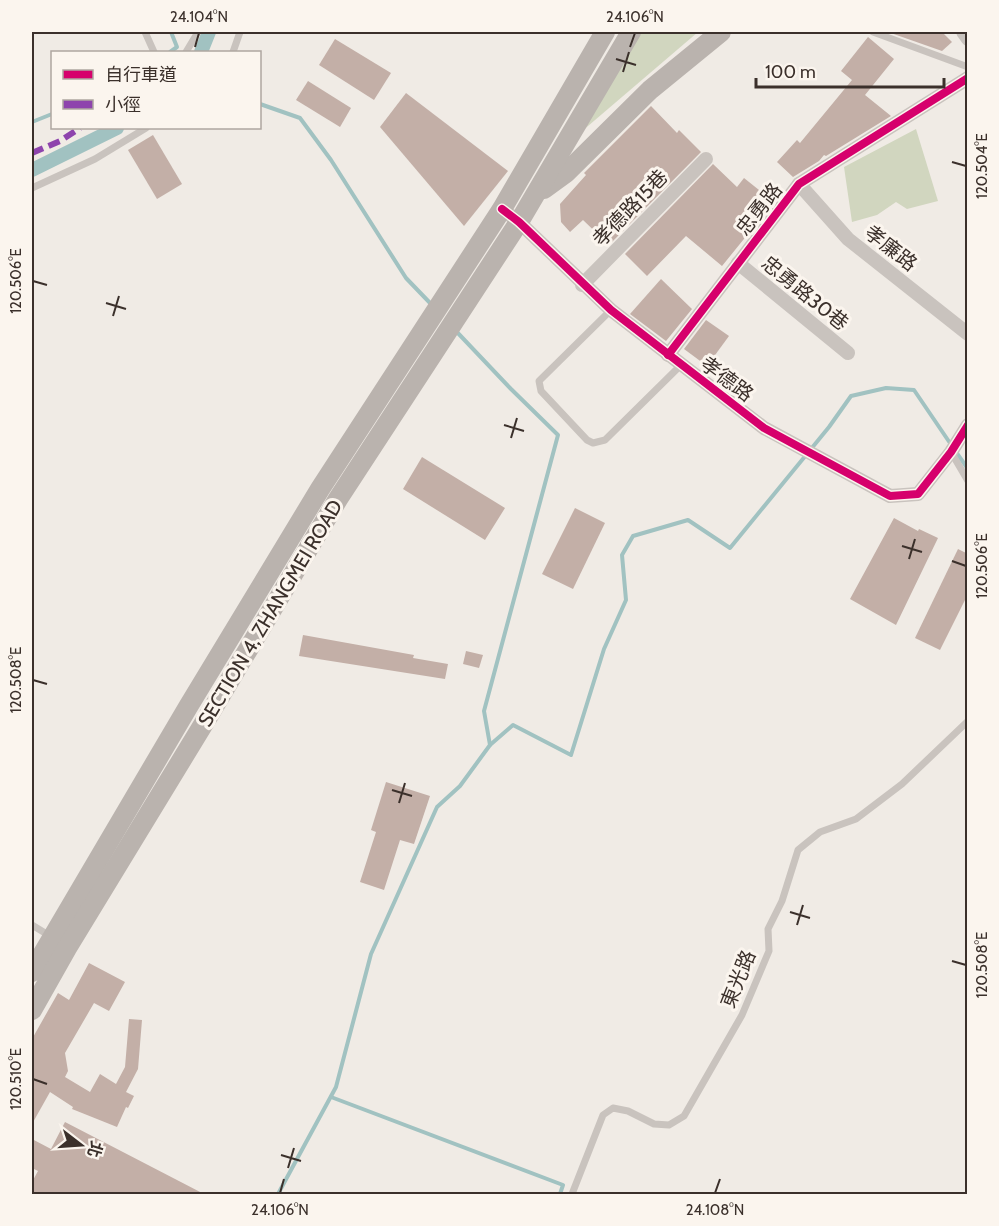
<svg xmlns="http://www.w3.org/2000/svg" width="999" height="1226" font-family="Cabin,'Noto Sans TC',sans-serif">
<style>
.green{fill:#d1d6bf}
.lines{fill:none;stroke-linecap:round;stroke-linejoin:round}
.stream{stroke:#a1c2c1;stroke-width:4}
.canal{stroke:#a1c2c1;stroke-width:14}
.building{fill:#c3afa7}
.service{stroke:#c9c3be;stroke-width:7}
.minor{stroke:#c9c3be;stroke-width:14}
.secondary{stroke:#bab3ae;stroke-width:20}
.quiet{stroke:#8e44ad;stroke-width:6;stroke-dasharray:12 6;stroke-linecap:butt}
.cycleway-casing{stroke:#fbf5ee;stroke-width:11}
.cycleway{stroke:#d6006c;stroke-width:8}
.ticks{fill:none;stroke:#3b302b;stroke-width:2}
.labels{text-anchor:middle;stroke-width:6;stroke-linejoin:round;paint-order:stroke}
.street-label{font-size:20px;fill:#3b302b;stroke:#fbf5ee}
.neatline{fill:none;stroke:#3b302b;stroke-width:2}
.ticks-label{font-size:15px;text-anchor:middle;fill:#3b302b}
</style>
<rect width="100%" height="100%" fill="#f0ebe5"/>
<g class="green">
<polygon points="639,32 698,32 581,132"/>
<polygon points="916,129 938,201 907,209 896,202 877,215 852,222 844,167"/>
</g>
<g class="lines">
<g class="stream">
<polyline points="170,52 177,47 171,32"/>
<polyline points="260,104 300,118 331,160 406,278 431,304"/>
<polyline points="32,122 52,114"/>
<polyline points="956,452 968,469"/>
<polyline points="490,745 513,725 571,755 604,649 626,600 622,555 633,536 688,520 730,548 829,427 851,396 886,388 914,390 952,446"/>
<polyline points="331,1097 563,1185 560,1194"/>
<polyline points="278,1194 336,1087 371,954 437,807 460,786 490,745 484,711 558,435 511,389 455,330"/>
</g>
<g class="canal">
<polyline points="201,52 209,32"/>
<polyline points="32,170 117,128"/>
</g>
</g>
<g class="building">
<polygon points="888,32 942,32 952,42 942,51"/>
<polygon points="868,37 894,59 865,95 891,116 826,156 824,155 819,161 793,177 777,162 797,140 800,143 852,80 841,71"/>
<polygon points="335,39 391,73 374,100 319,65"/>
<polygon points="308,81 351,108 340,127 296,100"/>
<polygon points="406,93 508,171 464,226 380,127"/>
<polygon points="651,106 677,133 679,130 701,152 609,245 583,220 570,232 561,222 560,204 586,175 584,173"/>
<polygon points="153,135 182,184 157,199 128,150"/>
<polygon points="713,164 737,187 744,178 774,202 722,266 686,236 647,276 625,254"/>
<polygon points="661,279 692,309 666,341 630,314"/>
<polygon points="706,320 729,336 707,366 684,349"/>
<polygon points="422,457 505,508 485,540 403,489"/>
<polygon points="575,508 605,523 573,589 542,574"/>
<polygon points="894,518 918,531 919,529 938,538 896,625 850,599"/>
<polygon points="958,549 968,554 968,594 940,650 915,638"/>
<polygon points="303,635 414,655 413,658 448,664 445,679 299,656"/>
<polygon points="466,651 483,655 479,668 463,664"/>
<polygon points="386,782 430,796 414,844 400,840 384,890 360,882 376,832 371,830"/>
<polygon points="89,963 125,982 109,1011 94,1003 65,1053 68,1071 65,1077 90,1092 100,1074 116,1084 125,1067 129,1019 142,1020 138,1069 126,1092 134,1096 128,1108 126,1107 117,1127 72,1109 73,1107 50,1092 32,1124 32,1039 58,993 69,1000"/>
<polygon points="65,1122 204,1194 32,1194 32,1182 38,1171 32,1168 32,1139 51,1149"/>
</g>
<g class="lines">
<g class="service">
<polyline points="145,32 154,52"/>
<polyline points="873,32 968,67"/>
<polyline points="186,52 198,32"/>
<polyline points="233,52 240,32"/>
<polyline points="32,188 95,159 146,128"/>
<polyline points="611,310 539,381 541,391 587,440 593,443 605,440 681,365"/>
<polyline points="951,452 968,481"/>
<polyline points="32,925 50,936"/>
<polyline points="572,1194 603,1115 613,1108 628,1111 654,1124 669,1125 684,1116 742,1015 769,951 768,929 782,901 798,850 820,832 856,819 902,784 968,721"/>
</g>
<g class="minor">
<polyline points="963,32 968,39"/>
<polyline points="799,184 848,239 968,334"/>
<polyline points="502,209 519,222 611,310 764,428 890,496 918,494 951,452 968,425"/>
<polyline points="738,263 848,353"/>
<polyline points="582,285 706,159"/>
<polyline points="668,355 799,184 968,78"/>
</g>
<g class="secondary">
<polyline points="544,189 566,173 650,90 721,32"/>
<polyline points="32,972 188,707 320,489 502,209 605,32"/>
<polyline points="32,1010 67,948 209,715 338,499 519,222 631,32"/>
</g>
<polyline class="quiet" points="32,153 60,141 80,128"/>
<g class="cycleway-casing">
<g id="cycleway">
<polyline points="502,209 519,222 611,310 764,428 890,496 918,494 951,452 968,425"/>
<polyline points="668,355 799,184 968,78"/>
</g>
</g>
<use href="#cycleway" class="cycleway"/>
</g>
<path class="ticks" d="M 195,47 L 199,33M 630,47 L 635,33M 616,59 L 636,65M 623,72 L 629,52M 952,162 L 966,166M 33,281 L 47,285M 106,303 L 126,309M 113,316 L 119,296M 504,425 L 524,431M 511,438 L 517,418M 902,546 L 922,552M 909,559 L 915,539M 952,561 L 966,566M 33,680 L 47,684M 392,790 L 412,796M 399,803 L 405,783M 790,912 L 810,918M 797,925 L 803,905M 952,961 L 966,965M 33,1079 L 47,1084M 281,1155 L 301,1161M 288,1168 L 294,1148M 280,1193 L 284,1179M 715,1193 L 720,1179"/>
<g class="labels">
<g class="street-label">
<text transform="translate(630 208) rotate(-46)" y="7">孝德路15巷</text>
<text transform="translate(759 209) rotate(-52)" y="7">忠勇路</text>
<text transform="translate(891 248) rotate(38)" y="7">孝廉路</text>
<text transform="translate(805 293) rotate(39)" y="7">忠勇路30巷</text>
<text transform="translate(727 379) rotate(37)" y="7">孝德路</text>
<text transform="translate(270 613) rotate(-59)" y="7">SECTION 4, ZHANGMEI ROAD</text>
<text transform="translate(738 979) rotate(-68)" y="7">東光路</text>
</g>
</g>
<rect width="999" height="1226" fill="none" stroke="#fbf5ee" stroke-width="66"/>
<rect x="51" y="51" width="210" height="78" fill="#fbf5ee" stroke="#aea6a0" stroke-width="1.5"/>
<rect x="63" y="70" width="30" height="9" fill="#d6006c" stroke="#aea6a0" stroke-width="1.5"/>
<text x="105" y="81" font-size="18" fill="#3b302b">自行車道</text>
<rect x="63" y="100" width="30" height="9" fill="#8e44ad" stroke="#aea6a0" stroke-width="1.5"/>
<text x="105" y="111" font-size="18" fill="#3b302b">小徑</text>
<g transform="translate(81 1145) rotate(107)" stroke="#fbf5ee" stroke-width="4.5" paint-order="stroke">
<path d="M0-4.5L10 22L0 15L-10 22Z" fill="#3b302b"/>
<text y="-9" font-size="16" font-weight="bold" text-anchor="middle" fill="#3b302b">北</text>
</g>
<path d="M756 78v9h188v-9" fill="none" stroke="#3b302b" stroke-width="3"/>
<text x="765" y="78" font-size="18" fill="#3b302b" stroke="#fbf5ee" stroke-width="4.5" paint-order="stroke">100 m</text>
<rect x="33" y="33" width="933" height="1160" class="neatline"/>
<g class="ticks-label">
<text x="199" y="22">24.104°N</text>
<text x="635" y="22">24.106°N</text>
<text transform="translate(982 166) rotate(-90)" y="5">120.504°E</text>
<text transform="translate(16 281) rotate(-90)" y="5">120.506°E</text>
<text transform="translate(982 566) rotate(-90)" y="5">120.506°E</text>
<text transform="translate(16 680) rotate(-90)" y="5">120.508°E</text>
<text transform="translate(982 965) rotate(-90)" y="5">120.508°E</text>
<text transform="translate(16 1079) rotate(-90)" y="5">120.510°E</text>
<text x="280" y="1215">24.106°N</text>
<text x="715" y="1215">24.108°N</text>
</g>
</svg>
